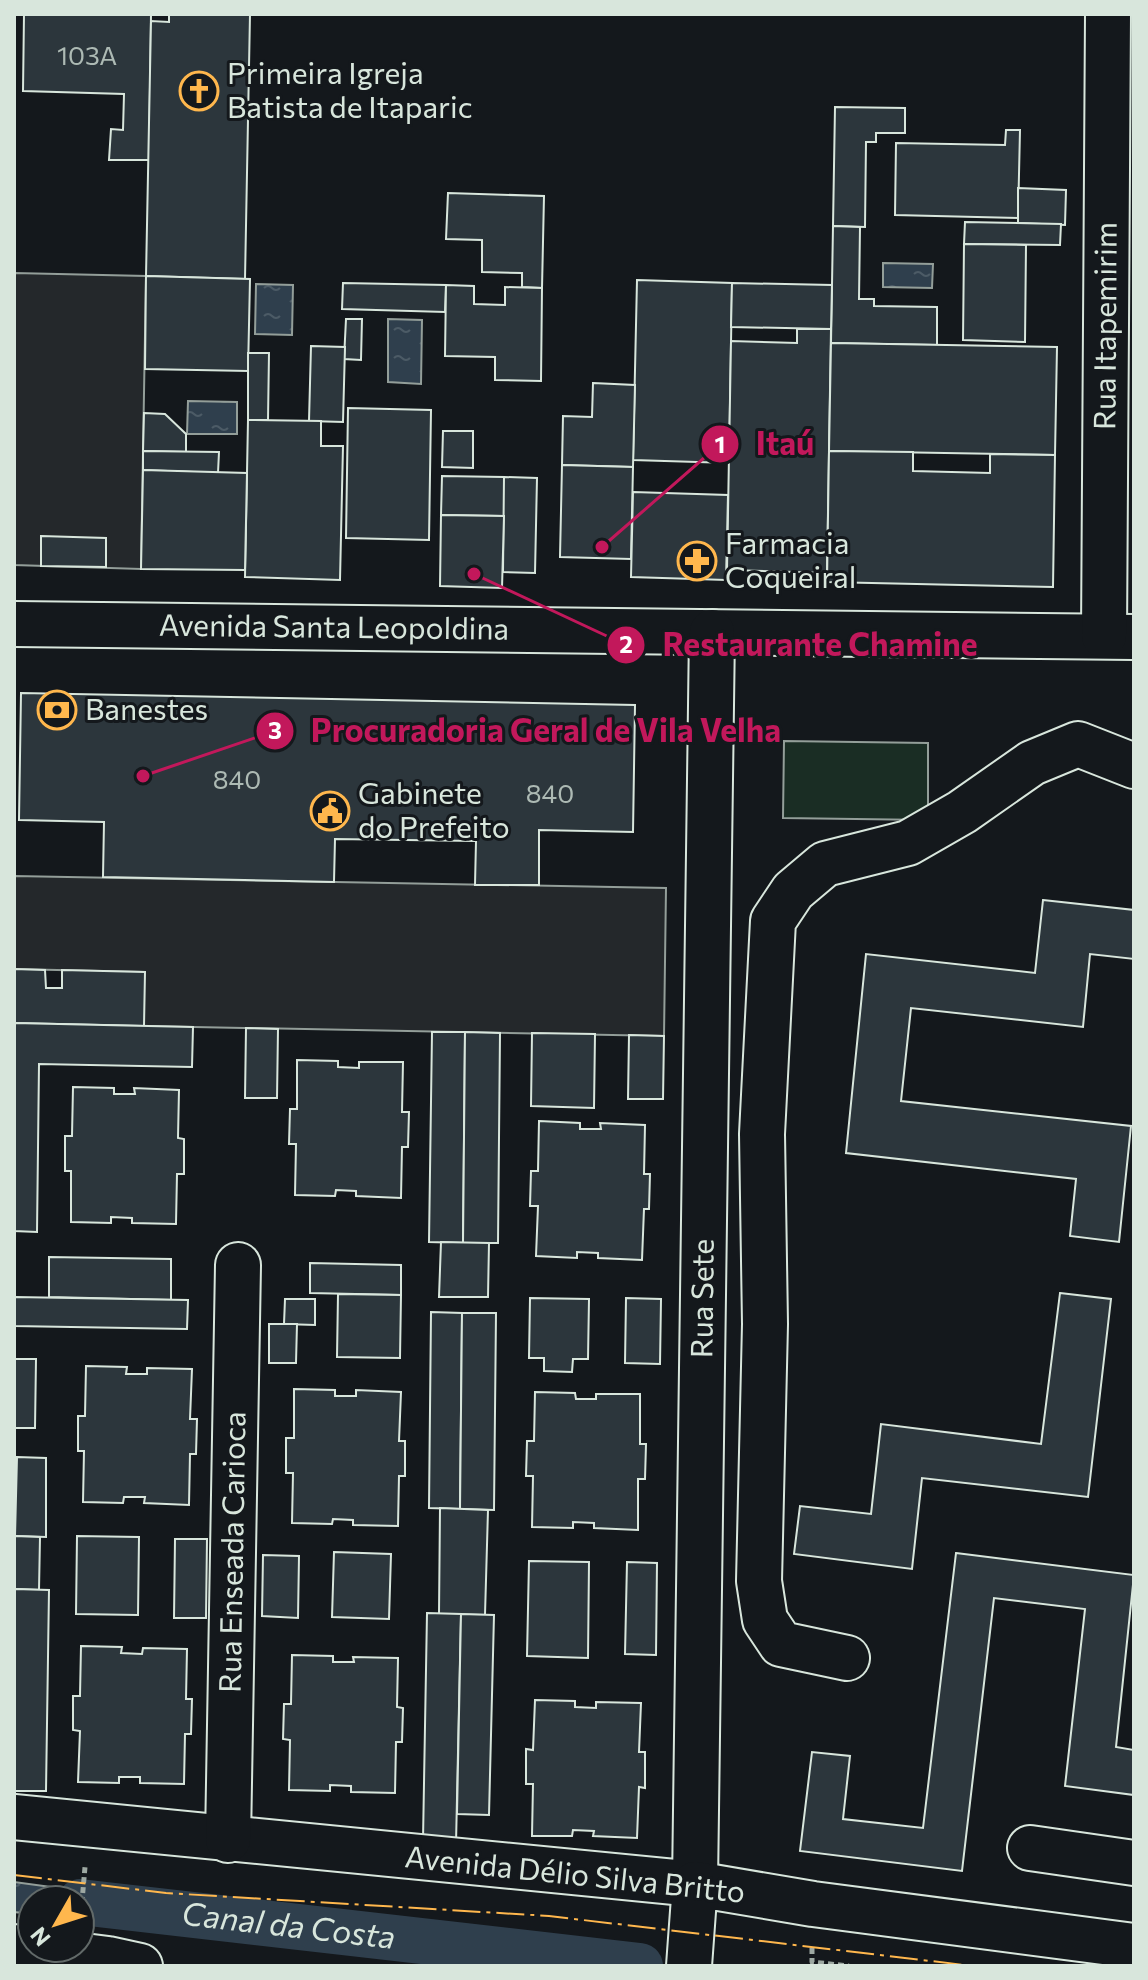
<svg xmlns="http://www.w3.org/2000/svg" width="1148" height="1980" font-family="Commissioner,sans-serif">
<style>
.grass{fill:#1a2d24;stroke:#939e99;stroke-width:2}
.parking{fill:#24282b;stroke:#939e99;stroke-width:2}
.water{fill:url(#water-ripples);stroke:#939e99;stroke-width:2}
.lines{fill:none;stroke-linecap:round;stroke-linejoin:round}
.canal{stroke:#2f3f4d;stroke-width:46}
.building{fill:#2c363c;stroke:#d8e6dc;stroke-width:2}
.minor-casing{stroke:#d8e6dc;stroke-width:48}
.major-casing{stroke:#d8e6dc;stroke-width:48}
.path{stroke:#9da8a2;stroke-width:5;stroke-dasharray:6 4;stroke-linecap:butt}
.minor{stroke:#14181c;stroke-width:44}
.major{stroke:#14181c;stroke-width:44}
.power{stroke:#ffb74d;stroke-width:2;stroke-dasharray:28 6 4 6;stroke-linecap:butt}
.labels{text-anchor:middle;stroke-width:6;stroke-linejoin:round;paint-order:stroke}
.number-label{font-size:26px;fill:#adbab4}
.poi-label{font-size:30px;fill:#d8e6dc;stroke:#14181c;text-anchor:start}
.street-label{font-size:30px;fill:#d8e6dc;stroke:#14181c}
.water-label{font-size:32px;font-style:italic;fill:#d8e6dc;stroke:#14181c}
.leader{fill:none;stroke:#c2185b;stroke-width:3}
.callout-dot{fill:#c2185b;stroke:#14181c;stroke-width:3}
.mark-label{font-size:24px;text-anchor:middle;font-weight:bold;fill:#fff}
.callout-label{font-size:32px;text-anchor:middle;font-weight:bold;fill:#c2185b;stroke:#14181c;stroke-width:6;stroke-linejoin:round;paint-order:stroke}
</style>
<defs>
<pattern id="water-ripples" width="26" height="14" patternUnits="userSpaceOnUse" patternTransform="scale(2)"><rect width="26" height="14" fill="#2f3f4d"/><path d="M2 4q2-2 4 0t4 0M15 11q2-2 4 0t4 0" fill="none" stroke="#4c5b66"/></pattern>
</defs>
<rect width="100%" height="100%" fill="#14181c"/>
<polygon class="grass" points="784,741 928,743 928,820 783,818"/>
<g class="parking">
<polygon points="14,273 146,276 141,569 14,565"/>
<polygon points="14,876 666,888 664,1036 144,1026 144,972 14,969"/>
</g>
<g class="water">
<polygon points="883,263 933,264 932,288 883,287"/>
<polygon points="256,284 293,285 292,335 255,334"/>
<polygon points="388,319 422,320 421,384 388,382"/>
<polygon points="188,401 237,402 237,434 187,434"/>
<polygon points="14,1882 74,1890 73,1900 32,1900 32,1914 14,1912"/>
</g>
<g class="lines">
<path class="canal" id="s1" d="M 80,1902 L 640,1966"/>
</g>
<g class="building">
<polygon points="24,14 151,14 149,160 109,160 111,129 123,130 124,94 23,91"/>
<polygon points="169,14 250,14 245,279 146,276 151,21 169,22"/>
<polygon points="835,107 905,108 905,133 876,133 876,142 866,142 865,227 833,226"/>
<polygon points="1006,130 1020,130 1018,218 895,215 896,143 1005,145"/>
<polygon points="1018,188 1066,190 1065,225 1018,223"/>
<polygon points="448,193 544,196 542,288 522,287 522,273 482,272 482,240 446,239"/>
<polygon points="965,222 1061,224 1060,245 964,244"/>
<polygon points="833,226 860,227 859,299 874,299 874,306 937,307 937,345 831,343"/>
<polygon points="964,244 1026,245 1025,342 963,340"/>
<polygon points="146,276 250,279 248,371 145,369"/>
<polygon points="637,280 732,283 729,463 633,460"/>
<polygon points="343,283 446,285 445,312 342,309"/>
<polygon points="732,283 832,285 831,329 731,327"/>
<polygon points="446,285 474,286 474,304 505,305 505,287 542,288 541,381 495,380 495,357 445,356"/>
<polygon points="346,319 362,319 361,360 344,359"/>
<polygon points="797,329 831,329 827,573 727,570 731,341 797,343"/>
<polygon points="831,343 1057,347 1055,455 829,451"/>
<polygon points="311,346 345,347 343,422 309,421"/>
<polygon points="248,353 269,353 268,420 248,420"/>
<polygon points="593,383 635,385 633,467 562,465 563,416 592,417"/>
<polygon points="348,408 431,410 429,540 346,538"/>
<polygon points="144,413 165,414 186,434 186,452 143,451"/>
<polygon points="248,420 321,421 321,446 343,446 340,580 245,577"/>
<polygon points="443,431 473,431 473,468 442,467"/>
<polygon points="143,451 219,452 218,473 143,470"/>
<polygon points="829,451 913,452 913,471 990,473 990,454 1055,455 1053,587 827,582"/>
<polygon points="562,465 633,467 631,559 560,557"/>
<polygon points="143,470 247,473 245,570 141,569"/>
<polygon points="442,476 504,477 504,516 441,515"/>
<polygon points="504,477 537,478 535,573 503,572"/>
<polygon points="633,492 728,495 726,580 631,577"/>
<polygon points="441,515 504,516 502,588 440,586"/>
<polygon points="41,536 106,538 106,567 41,566"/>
<polygon points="21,693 635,705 633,832 539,830 539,885 475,885 476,841 335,839 334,882 103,877 104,822 19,820"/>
<polygon points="1043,900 1134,910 1134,959 1090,954 1083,1027 911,1008 901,1101 1131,1126 1119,1242 1070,1236 1076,1179 846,1153 866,954 1035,973"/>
<polygon points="14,969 45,970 46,988 62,988 62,970 145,972 144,1026 14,1023"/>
<polygon points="14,1023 193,1027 192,1067 39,1064 37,1232 14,1231"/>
<polygon points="246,1028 278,1029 277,1098 245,1098"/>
<polygon points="432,1032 465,1032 463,1243 429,1242"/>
<polygon points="465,1032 500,1033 498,1243 463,1243"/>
<polygon points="532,1033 595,1034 594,1108 531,1106"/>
<polygon points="629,1035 664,1036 663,1099 628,1099"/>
<polygon points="297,1060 338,1061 338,1067 359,1068 359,1062 403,1062 402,1112 409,1112 408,1147 402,1147 401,1198 356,1196 356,1191 336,1190 335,1196 295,1195 296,1144 289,1144 290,1109 297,1109"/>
<polygon points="73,1087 114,1088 114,1094 135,1094 134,1088 179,1090 178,1138 184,1139 184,1174 177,1174 176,1224 132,1223 132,1218 111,1217 111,1223 71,1222 71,1171 65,1171 65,1136 72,1136"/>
<polygon points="539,1121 580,1123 580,1129 601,1129 600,1123 645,1125 644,1174 650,1174 649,1209 644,1209 642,1260 598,1258 598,1253 577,1252 577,1258 536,1256 538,1206 530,1206 531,1171 538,1171"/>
<polygon points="441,1242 489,1243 488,1297 439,1297"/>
<polygon points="49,1257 171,1259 171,1300 49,1297"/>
<polygon points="310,1263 401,1265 401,1295 310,1293"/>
<polygon points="1060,1293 1111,1299 1088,1497 922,1478 912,1569 794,1554 800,1506 871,1514 881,1424 1041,1444"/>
<polygon points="338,1294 401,1295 400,1358 337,1357"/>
<polygon points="15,1297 188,1300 187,1329 14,1326"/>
<polygon points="530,1298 589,1299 588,1359 573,1359 572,1372 544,1371 544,1358 529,1358"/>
<polygon points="626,1298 661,1299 660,1364 625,1363"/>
<polygon points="285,1299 315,1299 315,1325 284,1324"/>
<polygon points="431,1312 462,1313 460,1509 429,1508"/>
<polygon points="462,1313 496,1313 494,1510 460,1509"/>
<polygon points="269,1324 297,1324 296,1363 269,1363"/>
<polygon points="14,1359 36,1359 35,1428 14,1428"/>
<polygon points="86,1366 127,1367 126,1374 147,1374 147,1368 192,1369 190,1419 197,1419 196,1454 190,1454 189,1505 144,1503 145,1497 124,1497 123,1503 83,1502 84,1451 78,1451 78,1416 85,1416"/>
<polygon points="294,1389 335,1390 335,1396 356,1396 356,1390 401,1392 399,1441 405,1441 405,1476 399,1476 398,1526 353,1525 353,1520 333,1519 332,1524 292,1523 293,1473 286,1473 286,1438 294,1438"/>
<polygon points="535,1392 575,1393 576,1399 596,1399 596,1394 640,1394 640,1444 646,1444 645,1479 638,1479 638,1530 594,1528 594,1523 573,1522 573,1528 532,1527 533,1476 526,1476 527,1441 534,1441"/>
<polygon points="17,1457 46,1458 46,1537 15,1536"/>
<polygon points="440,1508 488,1510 485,1615 439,1614"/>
<polygon points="15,1536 40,1537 39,1590 15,1589"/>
<polygon points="77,1536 139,1537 138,1615 76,1614"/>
<polygon points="175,1539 207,1539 206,1618 174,1618"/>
<polygon points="334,1552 391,1554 389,1619 332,1617"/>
<polygon points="956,1553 1134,1575 1116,1747 1134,1750 1134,1795 1065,1786 1085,1609 994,1598 962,1871 800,1851 812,1752 850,1756 843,1819 923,1828"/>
<polygon points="263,1555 299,1556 298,1618 262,1616"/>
<polygon points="529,1561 589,1562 588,1658 527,1656"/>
<polygon points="627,1562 657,1563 656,1655 625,1654"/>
<polygon points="15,1589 49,1590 46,1791 14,1791"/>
<polygon points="427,1613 461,1614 456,1844 423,1840"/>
<polygon points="461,1614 494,1615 489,1815 457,1814"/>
<polygon points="81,1646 122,1647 121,1653 142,1654 143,1648 187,1649 186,1699 192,1699 191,1734 185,1734 184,1784 140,1783 140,1777 119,1777 119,1783 78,1782 80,1731 73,1730 73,1696 80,1696"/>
<polygon points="292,1655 333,1656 333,1662 354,1662 353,1657 398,1658 397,1707 403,1708 402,1742 396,1742 395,1793 351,1792 351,1786 330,1785 330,1791 289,1790 290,1740 283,1739 284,1704 291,1704"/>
<polygon points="535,1700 575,1701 575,1707 596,1708 596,1702 641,1703 639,1752 645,1752 645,1788 639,1787 637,1838 593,1836 594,1831 573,1830 572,1836 532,1836 533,1784 526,1784 526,1749 533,1750"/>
</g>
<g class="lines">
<g class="minor-casing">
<g id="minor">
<path id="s2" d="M 14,624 L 1134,637"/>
<path id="s3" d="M 1104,636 L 1108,14"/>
<polyline points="847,1658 781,1644 765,1620 759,1581 765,1324 762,1134 773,921 793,891 825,864 908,843 962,812 1032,763 1078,744 1134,766"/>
<path id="s4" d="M 14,1817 L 695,1884 L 712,632"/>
<path id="s5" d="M 228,1840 L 238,1265"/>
<polyline points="1030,1848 1134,1863"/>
</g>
</g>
<g class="major-casing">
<g id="major">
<polyline points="14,1947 108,1959 140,1966"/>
<polyline points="689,1966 695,1884 813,1904 1134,1946"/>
</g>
</g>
<g class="path">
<polyline points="81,1913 85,1867"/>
<polyline points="812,1948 812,1962 849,1966"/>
</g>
<use href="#minor" class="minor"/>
<use href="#major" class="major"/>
<polyline class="power" points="14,1875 166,1893 549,1916 973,1966"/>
</g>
<defs>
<g id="church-ring" transform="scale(2)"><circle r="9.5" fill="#14181c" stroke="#ffb74d" stroke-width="1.5"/><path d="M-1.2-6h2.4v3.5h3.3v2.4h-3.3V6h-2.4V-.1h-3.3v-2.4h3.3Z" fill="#ffb74d"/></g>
<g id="pharmacy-ring" transform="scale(2)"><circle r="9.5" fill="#14181c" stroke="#ffb74d" stroke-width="1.5"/><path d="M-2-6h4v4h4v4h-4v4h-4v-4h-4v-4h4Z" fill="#ffb74d"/></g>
<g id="bank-ring" transform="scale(2)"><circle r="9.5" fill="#14181c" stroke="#ffb74d" stroke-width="1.5"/><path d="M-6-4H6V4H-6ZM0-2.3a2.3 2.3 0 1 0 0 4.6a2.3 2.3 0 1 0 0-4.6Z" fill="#ffb74d"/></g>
<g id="civic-ring" transform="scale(2)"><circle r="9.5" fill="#14181c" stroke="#ffb74d" stroke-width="1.5"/><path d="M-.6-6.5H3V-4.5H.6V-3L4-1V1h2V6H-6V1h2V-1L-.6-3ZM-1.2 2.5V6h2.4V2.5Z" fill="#ffb74d"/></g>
</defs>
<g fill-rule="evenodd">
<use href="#church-ring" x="199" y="91"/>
<use href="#pharmacy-ring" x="697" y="561"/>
<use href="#bank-ring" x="57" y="710"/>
<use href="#civic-ring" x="330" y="811"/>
</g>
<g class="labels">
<g class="number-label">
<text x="87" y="65">103A</text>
<text x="237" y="789">840</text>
<text x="550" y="803">840</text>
</g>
<g class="poi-label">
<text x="227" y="84">Primeira Igreja<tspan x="227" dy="34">Batista de Itaparic</tspan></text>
<text x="725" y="554">Farmacia<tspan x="725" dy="34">Coqueiral</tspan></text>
<text x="85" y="720">Banestes</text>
<text x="358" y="804">Gabinete<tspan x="358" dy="34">do Prefeito</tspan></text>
</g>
<g class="street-label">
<text dy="10" stroke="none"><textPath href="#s3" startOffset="310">Rua Itapemirim</textPath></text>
<text dy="10" stroke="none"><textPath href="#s2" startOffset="320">Avenida Santa Leopoldina</textPath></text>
<text dy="10" stroke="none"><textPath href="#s4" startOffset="1270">Rua Sete</textPath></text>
<text dy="10" stroke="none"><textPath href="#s5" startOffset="288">Rua Enseada Carioca</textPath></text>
<text transform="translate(575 1875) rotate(6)" y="10">Avenida Délio Silva Britto</text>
</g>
<g class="water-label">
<text dy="11" stroke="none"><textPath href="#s1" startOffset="210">Canal da Costa</textPath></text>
</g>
</g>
<path class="leader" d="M602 547L720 444M474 574L626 645M143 776L275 731"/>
<g class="callout-dot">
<circle cx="602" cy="547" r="8"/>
<circle cx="474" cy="574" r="8"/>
<circle cx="143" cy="776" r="8"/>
<circle cx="720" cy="444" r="20"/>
<circle cx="626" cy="645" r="20"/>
<circle cx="275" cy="731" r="20"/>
</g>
<g class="mark-label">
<text x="720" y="453">1</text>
<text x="626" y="653">2</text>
<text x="275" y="739">3</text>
</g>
<g class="callout-label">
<text x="785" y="455">Itaú</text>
<text x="820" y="656">Restaurante Chamine</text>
<text x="546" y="742">Procuradoria Geral de Vila Velha</text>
</g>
<rect width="1148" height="1980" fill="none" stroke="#d8e6dc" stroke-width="32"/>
<g transform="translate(56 1924) rotate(231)"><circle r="38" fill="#14181c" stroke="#626a69" stroke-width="2"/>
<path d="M0-6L14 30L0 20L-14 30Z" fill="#ffb74d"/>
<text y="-12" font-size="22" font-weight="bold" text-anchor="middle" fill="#d8e6dc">N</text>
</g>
</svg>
